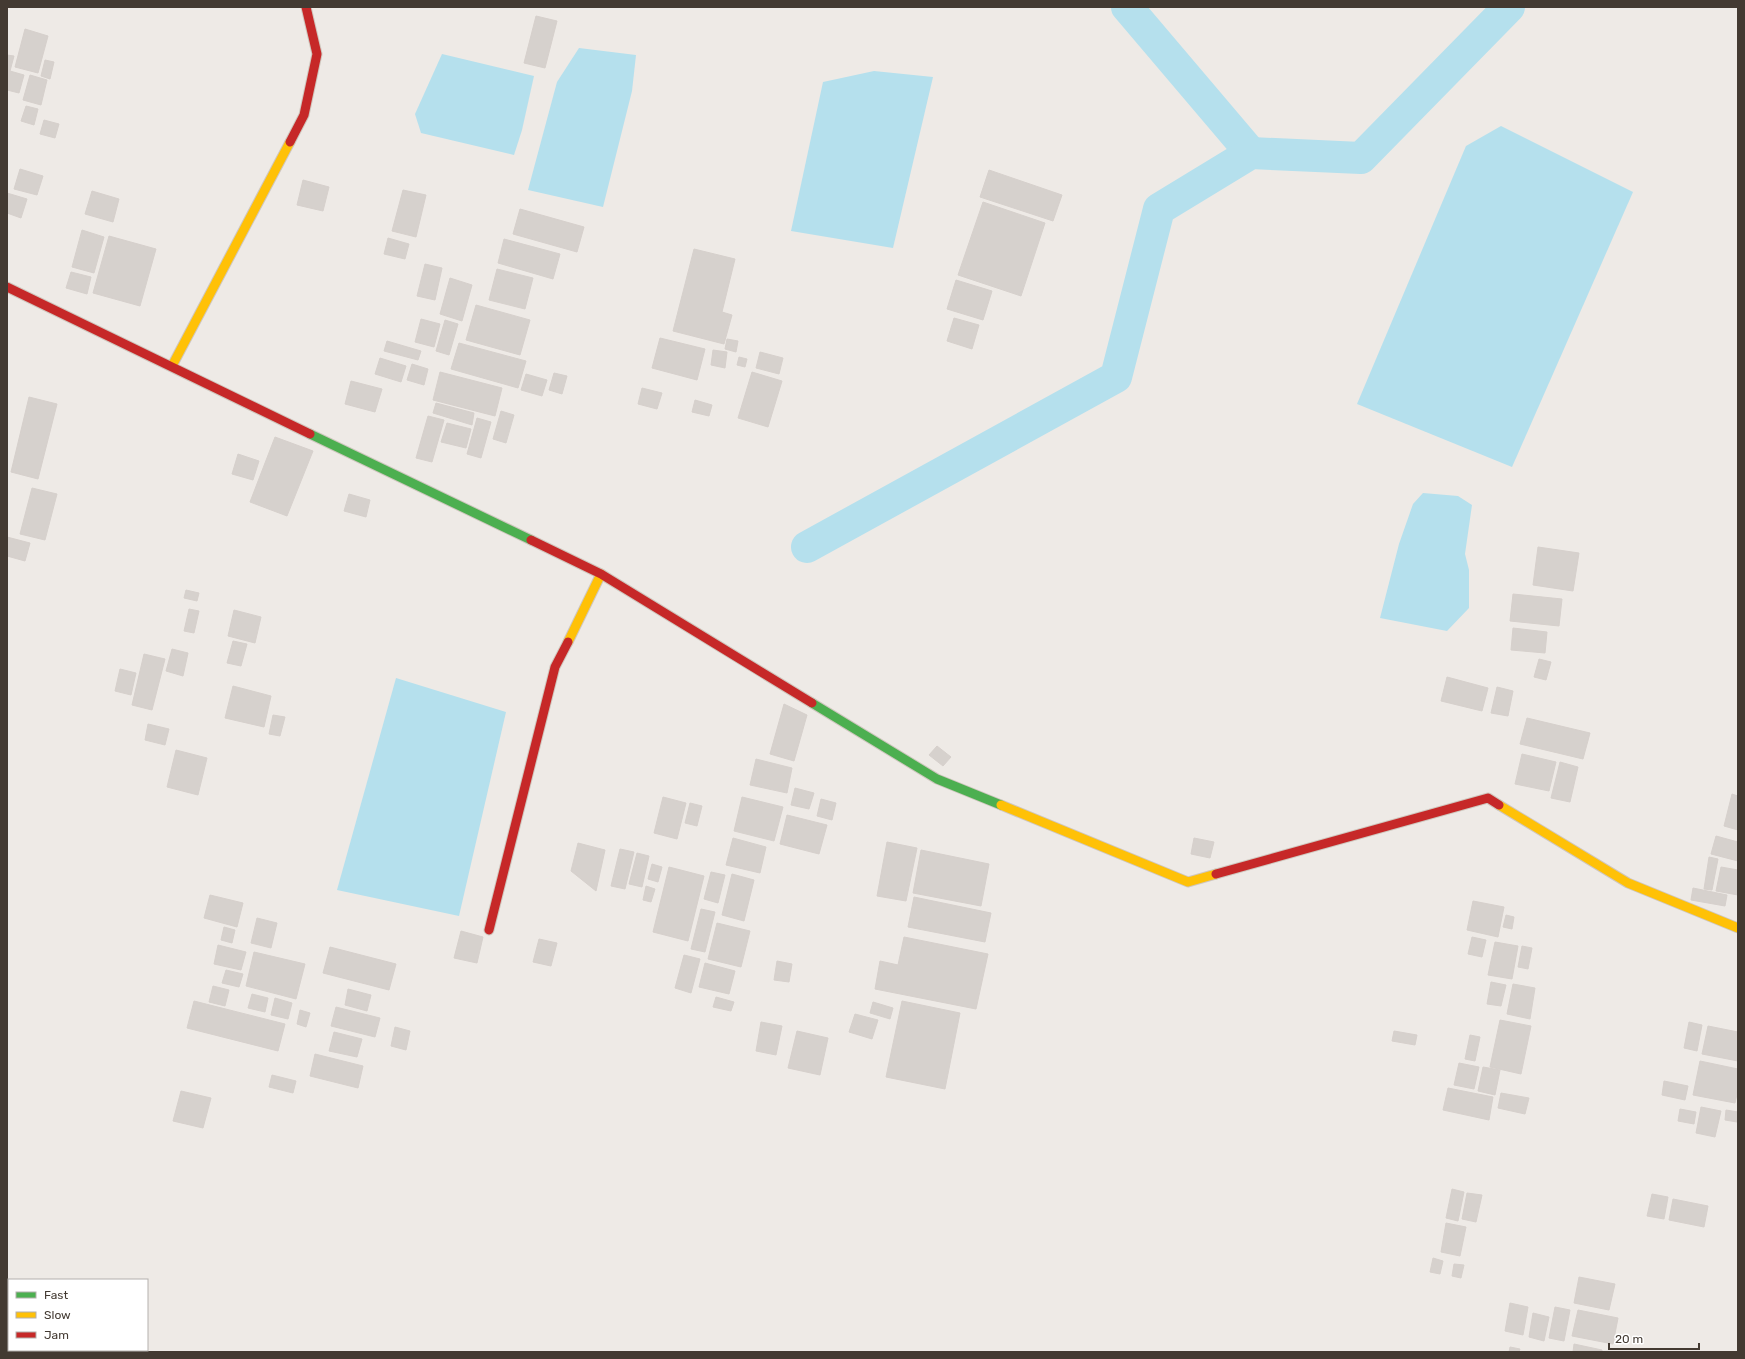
<svg xmlns="http://www.w3.org/2000/svg" width="1745" height="1359" font-family="Rubik,sans-serif">
<style>
.water{fill:#b5e0ed}
.lines{fill:none;stroke-linecap:round;stroke-linejoin:round}
.canal{stroke:#b5e0ed;stroke-width:32}
.building{fill:#d6d1cd;stroke:#d6d0cc}
.fast-casing{stroke:#cfc7be;stroke-width:11}
.slow-casing{stroke:#cfc7be;stroke-width:11}
.jam-casing{stroke:#cfc7be;stroke-width:11}
.fast{stroke:#4caf50;stroke-width:9}
.slow{stroke:#ffc107;stroke-width:9}
.jam{stroke:#c62828;stroke-width:9}
</style>
<rect width="100%" height="100%" fill="#eeeae6"/>
<g class="water">
<polygon points="579,48 636,55 632,91 603,207 528,190 557,82"/>
<polygon points="442,54 534,76 522,130 514,155 421,133 415,114"/>
<polygon points="874,71 933,77 893,248 791,231 823,82"/>
<polygon points="1501,126 1633,192 1512,467 1357,404 1466,146"/>
<polygon points="1423,493 1458,496 1472,505 1465,554 1469,570 1469,608 1447,631 1380,618 1399,544 1413,504"/>
<polygon points="396,678 506,712 459,916 337,890"/>
</g>
<g class="lines">
<g class="canal">
<polyline points="1127,7 1251,153"/>
<polyline points="807,547 1116,377 1159,209 1251,153 1361,158 1509,7"/>
</g>
</g>
<g class="building">
<polygon points="536,16 557,21 545,68 524,63"/>
<polygon points="25,29 48,36 38,73 15,67"/>
<polygon points="7,55 14,56 10,71 24,75 19,93 7,90"/>
<polygon points="45,60 54,62 50,79 41,76"/>
<polygon points="30,75 47,80 41,105 23,100"/>
<polygon points="26,106 38,109 34,125 21,121"/>
<polygon points="44,120 59,124 55,138 40,134"/>
<polygon points="20,169 43,176 37,195 14,189"/>
<polygon points="989,170 1062,195 1053,221 980,197"/>
<polygon points="303,180 329,187 323,211 297,205"/>
<polygon points="403,190 426,195 416,237 392,231"/>
<polygon points="92,191 119,199 113,222 85,214"/>
<polygon points="7,193 27,199 21,218 7,213"/>
<polygon points="983,202 1045,223 1021,296 958,275"/>
<polygon points="520,209 584,227 577,252 513,234"/>
<polygon points="82,230 104,237 94,273 72,267"/>
<polygon points="109,236 156,249 140,306 93,293"/>
<polygon points="388,238 409,244 405,259 384,254"/>
<polygon points="504,239 560,254 553,279 498,263"/>
<polygon points="694,249 735,259 722,312 732,315 724,344 673,331"/>
<polygon points="425,264 442,268 435,300 417,296"/>
<polygon points="497,269 533,278 525,309 489,300"/>
<polygon points="71,272 91,277 87,294 66,288"/>
<polygon points="450,278 472,285 462,321 440,314"/>
<polygon points="956,280 992,291 983,320 947,309"/>
<polygon points="476,305 530,320 520,355 466,340"/>
<polygon points="954,318 979,325 972,349 947,341"/>
<polygon points="421,319 440,324 434,347 415,342"/>
<polygon points="445,320 458,324 449,355 436,351"/>
<polygon points="660,338 705,349 697,380 652,368"/>
<polygon points="727,339 738,341 736,352 725,349"/>
<polygon points="387,341 421,351 418,360 384,351"/>
<polygon points="459,343 526,361 518,388 451,369"/>
<polygon points="713,350 727,352 725,368 711,365"/>
<polygon points="760,352 783,358 779,374 756,368"/>
<polygon points="739,357 747,359 745,367 737,365"/>
<polygon points="380,358 406,366 401,382 375,374"/>
<polygon points="412,364 428,369 424,385 407,380"/>
<polygon points="440,372 502,388 495,416 433,400"/>
<polygon points="752,372 782,381 768,427 738,418"/>
<polygon points="554,373 567,376 562,394 549,390"/>
<polygon points="526,374 547,380 542,396 521,390"/>
<polygon points="351,381 382,389 375,412 345,404"/>
<polygon points="642,388 662,393 657,409 638,404"/>
<polygon points="29,397 57,404 38,479 11,472"/>
<polygon points="695,400 712,405 709,416 692,412"/>
<polygon points="436,403 474,413 472,425 433,413"/>
<polygon points="501,411 514,415 506,443 493,439"/>
<polygon points="428,416 444,420 432,462 416,458"/>
<polygon points="477,418 491,422 481,458 467,454"/>
<polygon points="447,423 471,429 466,448 441,442"/>
<polygon points="275,437 313,451 287,516 250,502"/>
<polygon points="238,454 259,461 253,480 232,474"/>
<polygon points="32,488 57,494 45,540 20,534"/>
<polygon points="349,494 370,500 366,517 344,511"/>
<polygon points="7,537 30,543 25,561 7,556"/>
<polygon points="1538,547 1579,553 1573,591 1533,585"/>
<polygon points="186,590 199,593 197,601 184,598"/>
<polygon points="1513,594 1562,599 1559,626 1510,621"/>
<polygon points="189,609 199,611 194,633 184,631"/>
<polygon points="234,610 261,617 255,643 228,636"/>
<polygon points="1513,628 1547,632 1545,653 1511,650"/>
<polygon points="233,641 247,644 241,666 227,663"/>
<polygon points="172,649 188,653 183,676 166,671"/>
<polygon points="144,654 165,659 152,710 132,705"/>
<polygon points="1539,659 1551,662 1546,680 1534,677"/>
<polygon points="120,669 136,673 131,695 115,691"/>
<polygon points="1447,677 1488,688 1482,711 1441,701"/>
<polygon points="233,686 271,696 264,727 225,718"/>
<polygon points="1497,687 1513,691 1508,716 1491,713"/>
<polygon points="784,704 807,715 794,761 770,754"/>
<polygon points="273,715 285,717 280,736 269,734"/>
<polygon points="1527,718 1590,733 1583,759 1520,744"/>
<polygon points="148,724 169,729 165,745 145,740"/>
<polygon points="937,746 951,757 943,766 929,755"/>
<polygon points="176,750 207,758 198,795 167,787"/>
<polygon points="1522,754 1556,762 1549,791 1515,784"/>
<polygon points="756,759 792,768 787,793 750,785"/>
<polygon points="1560,762 1578,767 1570,802 1551,798"/>
<polygon points="795,788 814,793 809,809 791,805"/>
<polygon points="1732,794 1738,796 1738,830 1724,826"/>
<polygon points="663,797 686,803 677,839 654,833"/>
<polygon points="742,797 783,807 774,841 734,831"/>
<polygon points="821,799 836,803 832,820 817,816"/>
<polygon points="690,803 702,806 697,826 685,823"/>
<polygon points="787,815 827,825 819,854 780,844"/>
<polygon points="1716,836 1738,842 1738,861 1711,854"/>
<polygon points="733,838 766,847 760,873 726,865"/>
<polygon points="1194,838 1214,842 1210,858 1191,854"/>
<polygon points="887,842 917,848 906,901 877,896"/>
<polygon points="578,843 605,850 596,891 571,871"/>
<polygon points="620,849 634,852 625,889 611,886"/>
<polygon points="921,850 989,864 981,906 913,893"/>
<polygon points="637,853 649,856 642,887 629,884"/>
<polygon points="1709,857 1718,859 1712,890 1704,889"/>
<polygon points="652,864 662,867 658,882 648,879"/>
<polygon points="669,867 704,876 688,941 653,932"/>
<polygon points="1721,867 1738,870 1738,895 1716,891"/>
<polygon points="711,872 725,875 718,903 704,899"/>
<polygon points="732,874 754,880 744,921 722,915"/>
<polygon points="646,886 655,889 651,902 643,900"/>
<polygon points="1693,888 1727,895 1725,906 1691,900"/>
<polygon points="210,895 243,903 237,927 204,918"/>
<polygon points="914,897 991,913 985,942 908,927"/>
<polygon points="1473,901 1504,907 1498,937 1467,930"/>
<polygon points="701,909 715,912 705,952 691,949"/>
<polygon points="1506,915 1514,917 1512,929 1503,927"/>
<polygon points="257,918 277,923 271,948 251,943"/>
<polygon points="717,923 750,931 741,967 708,959"/>
<polygon points="224,927 235,930 232,943 221,940"/>
<polygon points="461,931 483,937 477,963 454,958"/>
<polygon points="904,937 988,954 976,1009 875,989 880,961 898,965"/>
<polygon points="1472,937 1486,940 1482,957 1468,954"/>
<polygon points="539,939 557,943 551,966 533,962"/>
<polygon points="1495,942 1518,946 1512,979 1488,975"/>
<polygon points="218,945 246,952 241,970 214,964"/>
<polygon points="1522,946 1532,948 1528,969 1518,967"/>
<polygon points="330,947 396,964 389,990 323,973"/>
<polygon points="254,952 305,964 296,999 246,986"/>
<polygon points="684,955 700,959 691,993 675,988"/>
<polygon points="777,961 792,964 789,982 774,980"/>
<polygon points="705,963 735,971 729,994 699,987"/>
<polygon points="226,970 243,974 239,987 222,983"/>
<polygon points="1491,982 1506,985 1501,1006 1487,1004"/>
<polygon points="1513,984 1535,988 1530,1019 1507,1014"/>
<polygon points="213,986 229,990 225,1006 209,1002"/>
<polygon points="348,989 371,995 367,1011 345,1005"/>
<polygon points="252,994 268,998 265,1012 248,1008"/>
<polygon points="716,997 734,1002 731,1011 713,1007"/>
<polygon points="275,998 292,1003 288,1019 271,1015"/>
<polygon points="194,1001 285,1024 278,1051 187,1028"/>
<polygon points="902,1001 960,1013 945,1089 886,1077"/>
<polygon points="873,1002 893,1008 890,1019 870,1013"/>
<polygon points="336,1007 380,1018 375,1037 331,1026"/>
<polygon points="300,1010 310,1013 306,1027 297,1024"/>
<polygon points="855,1014 878,1020 872,1039 849,1032"/>
<polygon points="1500,1020 1531,1026 1521,1074 1490,1067"/>
<polygon points="761,1022 782,1026 776,1055 756,1051"/>
<polygon points="1689,1022 1702,1025 1697,1051 1684,1048"/>
<polygon points="1708,1026 1738,1032 1738,1061 1702,1054"/>
<polygon points="395,1027 410,1031 406,1050 391,1046"/>
<polygon points="797,1031 828,1038 820,1075 788,1068"/>
<polygon points="1394,1031 1417,1035 1415,1045 1392,1041"/>
<polygon points="334,1032 362,1039 357,1057 329,1051"/>
<polygon points="1470,1035 1480,1037 1475,1061 1465,1059"/>
<polygon points="315,1054 363,1066 358,1088 310,1076"/>
<polygon points="1700,1061 1738,1069 1738,1090 1735,1103 1693,1095"/>
<polygon points="1459,1063 1479,1067 1474,1089 1454,1085"/>
<polygon points="1483,1067 1500,1070 1495,1095 1478,1091"/>
<polygon points="272,1075 296,1081 293,1093 269,1087"/>
<polygon points="1664,1081 1688,1086 1685,1100 1662,1095"/>
<polygon points="1448,1088 1493,1097 1489,1120 1443,1110"/>
<polygon points="181,1091 211,1098 203,1128 173,1121"/>
<polygon points="1501,1093 1529,1098 1525,1114 1498,1108"/>
<polygon points="1701,1107 1721,1111 1715,1137 1696,1133"/>
<polygon points="1680,1109 1696,1112 1694,1124 1678,1121"/>
<polygon points="1726,1110 1738,1112 1737,1122 1725,1120"/>
<polygon points="1452,1189 1464,1192 1458,1221 1446,1218"/>
<polygon points="1467,1193 1482,1195 1476,1222 1462,1219"/>
<polygon points="1652,1194 1668,1197 1664,1219 1647,1216"/>
<polygon points="1673,1199 1708,1206 1704,1227 1669,1220"/>
<polygon points="1446,1223 1466,1227 1460,1256 1441,1252"/>
<polygon points="1433,1258 1443,1261 1440,1274 1430,1272"/>
<polygon points="1454,1264 1464,1265 1461,1278 1452,1276"/>
<polygon points="1579,1277 1615,1284 1609,1310 1574,1303"/>
<polygon points="1510,1303 1528,1307 1523,1335 1505,1331"/>
<polygon points="1555,1307 1570,1310 1564,1341 1549,1338"/>
<polygon points="1578,1310 1618,1318 1613,1344 1572,1336"/>
<polygon points="1533,1313 1549,1317 1544,1341 1529,1337"/>
<polygon points="1574,1344 1602,1350 1602,1352 1573,1352"/>
<polygon points="1510,1347 1520,1349 1519,1352 1509,1352"/>
</g>
<g class="lines">
<g class="fast-casing">
<g id="fast">
<polyline points="310,434 531,540"/>
<polyline points="812,703 937,779 1001,805"/>
</g>
</g>
<g class="slow-casing">
<g id="slow">
<polyline points="172,366 290,142"/>
<polyline points="568,642 601,574"/>
<polyline points="1001,805 1188,882 1216,874"/>
<polyline points="1499,805 1628,883 1738,928"/>
</g>
</g>
<g class="jam-casing">
<g id="jam">
<polyline points="290,142 304,115 317,54 306,7"/>
<polyline points="7,287 310,434"/>
<polyline points="531,540 601,574 812,703"/>
<polyline points="1216,874 1488,798 1499,805"/>
<polyline points="489,930 555,667 568,642"/>
</g>
</g>
<use href="#fast" class="fast"/>
<use href="#slow" class="slow"/>
<use href="#jam" class="jam"/>
</g>
<rect width="1745" height="1359" fill="none" stroke="#433a32" stroke-width="16"/>
<rect x="8" y="1279" width="140" height="72" fill="#ffffff" stroke="#b4b0ad"/>
<rect x="16" y="1292" width="20" height="6" fill="#4caf50" stroke="#b4b0ad"/>
<text x="44" y="1299" font-size="12" fill="#433a32">Fast</text>
<rect x="16" y="1312" width="20" height="6" fill="#ffc107" stroke="#b4b0ad"/>
<text x="44" y="1319" font-size="12" fill="#433a32">Slow</text>
<rect x="16" y="1332" width="20" height="6" fill="#c62828" stroke="#b4b0ad"/>
<text x="44" y="1339" font-size="12" fill="#433a32">Jam</text>
<path d="M1609 1343v6h90v-6" fill="none" stroke="#433a32" stroke-width="2"/>
<text x="1615" y="1343" font-size="12" fill="#433a32" stroke="#ffffff" stroke-width="3" paint-order="stroke">20 m</text>
</svg>
